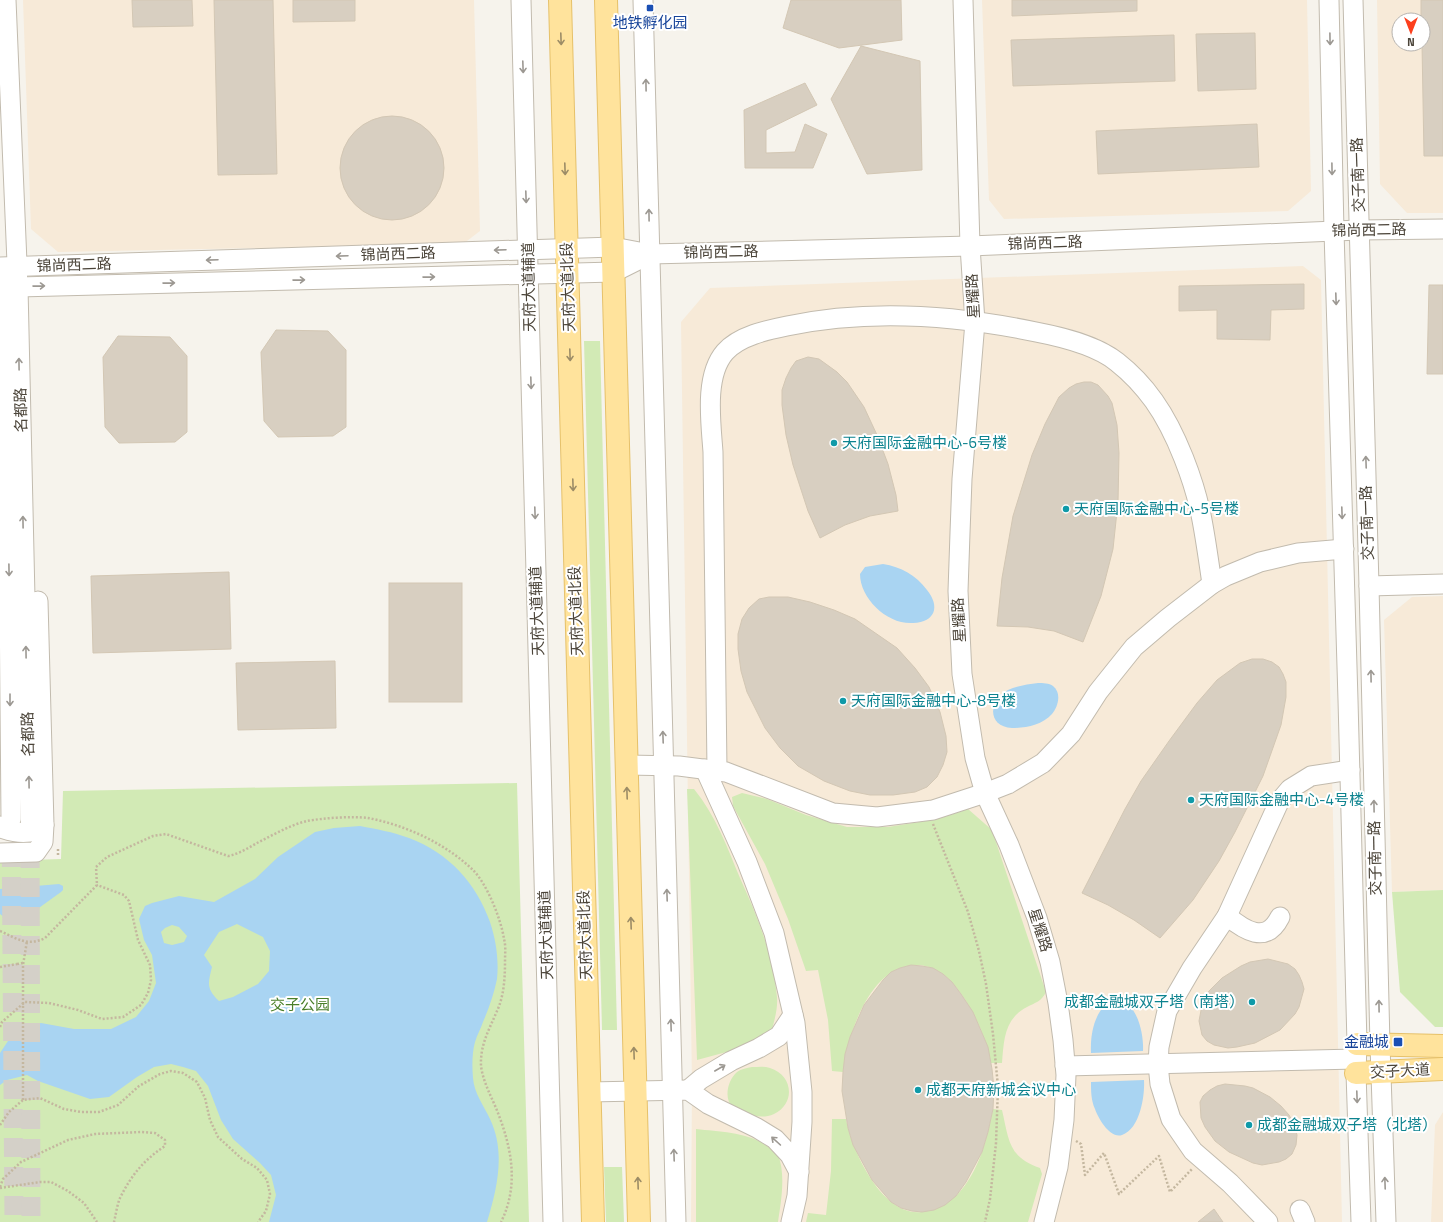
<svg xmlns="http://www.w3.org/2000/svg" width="1443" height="1222" font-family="'Titillium Web','Noto Sans SC',sans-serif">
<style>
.commercial{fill:#f7ead8;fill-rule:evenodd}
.green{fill:#d2eab5}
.water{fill:#a9d4f2;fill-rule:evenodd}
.building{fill:#d8cfc1;stroke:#d3c7b4}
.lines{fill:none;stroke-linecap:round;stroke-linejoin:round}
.minor-tunnel{stroke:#d4d0c8;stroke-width:19;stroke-dasharray:19 10;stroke-linecap:butt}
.minor-casing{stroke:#c2bbae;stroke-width:21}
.major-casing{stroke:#e6c16a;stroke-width:24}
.path{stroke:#c4b79f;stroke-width:2.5;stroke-dasharray:2 2;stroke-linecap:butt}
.minor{stroke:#fff;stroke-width:19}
.major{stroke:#ffe39c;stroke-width:22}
.path-bridge{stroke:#c4b79f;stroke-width:2.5;stroke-dasharray:2 2;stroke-linecap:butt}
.oneway{stroke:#9c8c66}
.oneway2{stroke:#9c9892}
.transit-dot{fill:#1a4fb4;stroke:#fff;stroke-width:1.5}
.culture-dot{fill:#0f9aa8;stroke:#fff;stroke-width:1.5}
.labels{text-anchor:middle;stroke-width:4;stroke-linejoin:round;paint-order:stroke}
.transit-label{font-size:15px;fill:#164399;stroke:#fff}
.street-label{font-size:15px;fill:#4b4439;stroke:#fff}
.culture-label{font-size:15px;fill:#0d838f;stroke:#fff;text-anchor:start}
.park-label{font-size:15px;fill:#4a7f2a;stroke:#fff}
</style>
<rect width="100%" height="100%" fill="#f6f3ec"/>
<g class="commercial">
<polygon points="23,0 474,0 480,231 463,244 58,252 31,229"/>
<polygon points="982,0 1307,0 1311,191 1288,211 1004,219 989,200"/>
<path d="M 1377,0 L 1443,0 L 1443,213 L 1407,213 L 1380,184 ZM 1399,20 L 1423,20 L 1423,44 L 1399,44 Z"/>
<polygon points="1303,266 1321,280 1342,1222 691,1222 692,1085 681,322 710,288"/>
<polygon points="1443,596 1443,890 1392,892 1384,620 1412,597"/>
<polygon points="1443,1112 1443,1222 1431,1222 1435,1125"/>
</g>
<g class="green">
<polygon points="584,341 600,341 617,1030 602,1030"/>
<polygon points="517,783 529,1222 0,1222 0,861 61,859 63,791"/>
<path d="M 687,789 L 694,789 C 716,816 727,847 740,878 C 758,918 773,954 777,997 C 778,1009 774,1022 771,1033 L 745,1047 L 697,1060 Z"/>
<path d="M 742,793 L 767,799 L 806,815 L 847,827 L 888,827 L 938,819 L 968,809 L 992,830 L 1046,992 C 1042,1001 1035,1003 1027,1007 C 1004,1019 1004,1040 1002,1063 L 991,1063 C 986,1040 978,1020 966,1001 C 954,982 940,966 917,965 C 869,965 848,1035 843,1072 L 832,1071 L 828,1020 L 818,970 L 806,971 L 788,919 L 765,864 L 733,806 L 732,797 Z"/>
<polygon points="1443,890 1443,1027 1435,1027 1400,992 1392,892"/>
<path d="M 752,1067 C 758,1067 764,1066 770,1068 C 793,1075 796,1103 774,1114 C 763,1119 752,1116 741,1112 C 739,1111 735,1110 733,1108 C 723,1098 728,1080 737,1072 C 741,1069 747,1068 752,1067 Z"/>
<path d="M 993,1109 L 1002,1110 C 1009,1140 1008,1157 1040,1168 L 1042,1174 L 1028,1222 L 806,1222 L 808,1213 L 826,1215 L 831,1171 L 832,1119 L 846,1119 C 852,1151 882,1216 921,1212 C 927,1211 933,1207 938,1204 C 944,1202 952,1199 957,1195 C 979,1172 987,1139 993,1109 Z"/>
<path d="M 696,1129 C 722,1132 751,1132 771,1149 C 774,1151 777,1153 778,1155 C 786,1174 781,1202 778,1222 L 696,1222 Z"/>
<polygon points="604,1167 622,1167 624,1222 606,1222"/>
</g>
<g class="water">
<path d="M 883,564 C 901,567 916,575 927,590 C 940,606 936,622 913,623 C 888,625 860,599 860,574 L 865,567 Z"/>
<path d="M 1038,683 C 1043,683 1049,683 1053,686 C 1062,693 1058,707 1052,714 C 1042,725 1026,728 1012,728 C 987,727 988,700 1008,690 C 1017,686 1028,684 1038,683 Z"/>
<path d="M 360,826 C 376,829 393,832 409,838 C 449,853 476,883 490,922 C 496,940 499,960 497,979 C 494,994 489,1008 483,1022 C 481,1028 477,1035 475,1042 C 472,1053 472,1066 473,1078 C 474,1093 484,1106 490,1119 C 506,1152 497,1189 487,1222 L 269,1222 L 276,1195 L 271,1175 L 260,1163 L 233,1139 L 221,1120 L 208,1086 L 196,1071 L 183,1067 L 171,1064 L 154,1067 L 137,1077 L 109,1097 L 90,1099 L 38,1081 L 27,1075 L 7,1080 L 0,1085 L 0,1053 L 8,1041 L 18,1030 L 41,1023 L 74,1029 L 111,1029 L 136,1017 L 149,1001 L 156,983 L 152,955 L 144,940 L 139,919 L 145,906 L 152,903 L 179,896 L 214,902 L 255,879 L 278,857 L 315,832 L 334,828 ZM 237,924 L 263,937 L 270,951 L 269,971 L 258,984 L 233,997 L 219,1001 C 206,989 208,983 212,967 L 204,955 L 219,932 ZM 172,925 L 179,927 L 187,936 L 184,942 L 172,945 L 164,943 L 161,932 L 165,928 Z"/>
<polygon points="59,884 63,886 63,890 61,892 18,923 13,924 0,914 0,889"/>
<path d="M 1113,998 C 1136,998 1144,1032 1143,1051 L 1091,1053 C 1090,1032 1095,1010 1113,998 Z"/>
<path d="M 1144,1080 C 1145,1096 1140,1129 1122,1135 C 1110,1139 1098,1118 1095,1109 C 1091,1100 1091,1091 1091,1082 Z"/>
</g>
<g class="building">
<polygon points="132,0 192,0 193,26 133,27"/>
<polygon points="214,0 273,0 277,174 218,175"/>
<polygon points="293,0 355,0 355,21 293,22"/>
<polygon points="791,0 901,0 902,40 839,48 783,28"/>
<polygon points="1012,0 1137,0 1137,11 1012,16"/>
<polygon points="1421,0 1443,0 1443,156 1424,156 1422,44 1423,44 1423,20 1421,20"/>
<polygon points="1255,33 1256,89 1198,91 1196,34"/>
<polygon points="1174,35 1175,81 1013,86 1011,40"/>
<polygon points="861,46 920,61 922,170 867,174 831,99"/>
<polygon points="805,83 817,105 766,130 766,153 795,152 805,124 827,134 813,168 745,168 744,110"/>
<circle cx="392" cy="168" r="52"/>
<polygon points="1257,124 1259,167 1098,174 1096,131"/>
<polygon points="1304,284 1304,309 1271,310 1270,340 1217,339 1217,310 1179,311 1179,286"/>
<polygon points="1429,285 1443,285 1443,374 1427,374"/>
<polygon points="276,330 328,331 346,350 346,427 333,436 278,437 264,421 261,352"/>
<polygon points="118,336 170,337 187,356 187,432 175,442 119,443 105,427 103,357"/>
<polygon points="808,357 819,359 837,372 847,382 864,407 877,435 888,464 896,495 898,511 870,516 845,525 820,538 808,511 793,465 786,435 782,405 782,390 786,378 791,368 796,361"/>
<polygon points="1084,382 1091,382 1098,385 1108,396 1112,403 1117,425 1119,453 1118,502 1113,549 1101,596 1083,642 1054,631 1028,627 997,626 1002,578 1013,516 1032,455 1045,424 1059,397 1069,388 1076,384"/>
<polygon points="229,572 231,649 93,653 91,576"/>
<rect x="389" y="583" width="73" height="119"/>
<polygon points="769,597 788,597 810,602 834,610 855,619 897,648 915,668 929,687 940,712 946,736 947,752 943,765 937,777 927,787 915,792 893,795 870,795 850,791 824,781 798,766 780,748 765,728 747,692 741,671 738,649 738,634 742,619 749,608 759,599"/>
<polygon points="1252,659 1263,659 1272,662 1279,667 1283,674 1286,682 1286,697 1281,725 1263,776 1235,832 1219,861 1193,900 1160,938 1134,920 1108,905 1082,893 1125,809 1141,781 1169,741 1197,703 1217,680 1240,663"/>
<polygon points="335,661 336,728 238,730 236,663"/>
<polygon points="1268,959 1288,964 1295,969 1299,975 1302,982 1304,989 1299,1007 1295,1014 1280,1030 1255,1043 1237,1047 1228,1048 1214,1045 1207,1041 1202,1035 1199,1021 1202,1005 1209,991 1222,978 1241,966 1250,962"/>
<polygon points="911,965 922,966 933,968 943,974 952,982 961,994 973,1012 988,1047 992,1069 994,1088 993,1109 988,1132 982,1152 966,1182 956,1196 945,1205 934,1210 922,1212 912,1211 901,1208 891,1202 872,1180 853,1145 848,1128 842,1091 843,1072 845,1054 850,1037 864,1005 883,980 891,972 900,968"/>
<polygon points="1225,1084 1245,1086 1253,1088 1270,1097 1281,1106 1289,1115 1294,1124 1297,1135 1296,1145 1292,1154 1286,1159 1279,1162 1262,1165 1253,1163 1229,1152 1215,1141 1205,1127 1201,1118 1200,1102 1203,1096 1210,1090 1217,1086"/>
<polygon points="1214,1209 1223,1222 1198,1222"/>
</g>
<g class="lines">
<g class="minor-tunnel">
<polyline points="11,819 14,1222"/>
<polyline points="30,820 31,1222"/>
</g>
<g class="minor-casing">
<g id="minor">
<polyline points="6,0 18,287 30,820"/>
<polyline points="521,0 553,1222"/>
<polyline points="643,0 676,1222"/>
<polyline points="963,0 970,246 975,322 962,479 960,533 958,591 962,674 975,758 985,793 1009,845 1037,918 1050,962 1058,1003 1063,1040 1066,1075 1064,1120 1058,1167 1044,1222"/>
<polyline points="1329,0 1334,231 1348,700 1357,1044 1356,1073 1361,1222"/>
<polyline points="1353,0 1369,586 1380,1045 1386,1222"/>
<polyline points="0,267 613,247 650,254 970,246 1359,230 1443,229"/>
<polyline points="0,279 9,589 11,819"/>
<polyline points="0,289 18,287 614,272 650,254"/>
<polyline points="1369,586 1443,584"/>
<polyline points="627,765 679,766 726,772 833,813 877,817 933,810 985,793 1008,784 1043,763 1071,734 1098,692 1134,647 1168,618 1212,584 1226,576 1260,562 1298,553 1344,549"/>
<polyline points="705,769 747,862 774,933 795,1023 802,1092 802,1122 797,1196 791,1222"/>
<path d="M 717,770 L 713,452 C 711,423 704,376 725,352 C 739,336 767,330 787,326 C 868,309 955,315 1036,332 C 1062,337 1096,345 1117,362 C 1131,373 1144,387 1154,401 C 1176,432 1195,482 1202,520 C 1206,541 1209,563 1212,584"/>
<path d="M 0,826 L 1,828 C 16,833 31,836 44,825"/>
<polyline points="0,853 36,852 43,842 44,825 38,601"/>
<path d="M 1227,916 C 1244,930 1266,945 1280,917"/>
<polyline points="1065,1066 1356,1059"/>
<polyline points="688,1090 701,1079 731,1061 759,1048 779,1036 793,1015"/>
<polyline points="589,1092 688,1090 708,1104 757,1128 775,1139 790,1155 799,1172"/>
<polyline points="1300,1210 1305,1222"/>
<polyline points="1268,1222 1230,1183 1193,1151 1171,1119 1160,1084 1158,1064 1159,1047 1167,1011 1192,968 1227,916 1279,802 1290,789 1311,776 1350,770"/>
</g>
</g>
<g class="major-casing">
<g id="major">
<polyline points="560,0 593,1222"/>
<polyline points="606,0 639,1222"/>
<polyline points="1357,1044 1443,1046"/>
<polyline points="1356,1073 1443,1069"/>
</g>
</g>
<g class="path">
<polyline points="933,824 968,912 979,951 986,984 993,1034 998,1087 996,1143 990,1199 985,1222"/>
<polyline points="58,849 58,857"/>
<path d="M 0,931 C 16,938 27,947 45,938 L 97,885 L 96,867 L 107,857 L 153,836 L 166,834 L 228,856 C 239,854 248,848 257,843 C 273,835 290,825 307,821 C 323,818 352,816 368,818 C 405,825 445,843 473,870 C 487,884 501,919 504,939 C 506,946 505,954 505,961 C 505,978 504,996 497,1011 C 489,1030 480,1045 481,1066 C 483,1081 490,1094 496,1108 C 511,1145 520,1184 501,1222"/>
<polyline points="17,964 23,963"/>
<polyline points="0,1027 2,1022 25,1002 49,1003 78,1010 102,1019 123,1017 141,1005 148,993 151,980 150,965 138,940 129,901 124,895 97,885"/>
<polyline points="23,1100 23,965 27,941"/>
<polyline points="0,1125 9,1112 23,1100 40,1098 64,1109 81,1112 99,1112 118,1105 139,1086 160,1074 171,1071 183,1073 197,1082 205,1098 210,1120 218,1137 242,1159 257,1168 267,1180 270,1194 266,1211 258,1222"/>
<polyline points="1076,1141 1081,1144 1085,1175 1104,1153 1119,1194 1159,1156 1170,1192 1192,1169"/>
<path d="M 0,1187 L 3,1179 L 21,1162 L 68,1140 L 95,1134 L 141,1132 L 155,1133 L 165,1140 L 165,1146 C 144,1160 132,1174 120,1198 C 117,1205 116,1214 114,1222"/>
<polyline points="0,1188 40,1182 51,1182 68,1191 84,1203 97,1222"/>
</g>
<use href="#minor" class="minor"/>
<use href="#major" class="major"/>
<polyline class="path-bridge" points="0,967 17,964"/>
</g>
<defs><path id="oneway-shaft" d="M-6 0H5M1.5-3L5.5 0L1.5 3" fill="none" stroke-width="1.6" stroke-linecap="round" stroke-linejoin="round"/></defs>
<g class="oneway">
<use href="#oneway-shaft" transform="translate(561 39) rotate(88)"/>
<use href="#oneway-shaft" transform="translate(565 169) rotate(88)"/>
<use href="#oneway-shaft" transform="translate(570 355) rotate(88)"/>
<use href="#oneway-shaft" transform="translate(573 485) rotate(88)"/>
<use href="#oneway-shaft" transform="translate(627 793) rotate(-92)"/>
<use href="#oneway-shaft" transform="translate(631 923) rotate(-92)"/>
<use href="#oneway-shaft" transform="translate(634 1053) rotate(-92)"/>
<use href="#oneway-shaft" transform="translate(638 1183) rotate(-92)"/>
</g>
<g class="oneway2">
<use href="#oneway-shaft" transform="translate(1330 39) rotate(89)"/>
<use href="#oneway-shaft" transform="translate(523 67) rotate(88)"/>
<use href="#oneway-shaft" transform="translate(646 85) rotate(-91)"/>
<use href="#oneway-shaft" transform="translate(1332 169) rotate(89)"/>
<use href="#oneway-shaft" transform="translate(526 197) rotate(88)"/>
<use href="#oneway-shaft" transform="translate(649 215) rotate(-91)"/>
<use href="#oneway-shaft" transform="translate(500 250) rotate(178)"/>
<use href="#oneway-shaft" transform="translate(342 256) rotate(178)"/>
<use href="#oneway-shaft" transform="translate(212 260) rotate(178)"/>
<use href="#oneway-shaft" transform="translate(429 277) rotate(-1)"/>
<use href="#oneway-shaft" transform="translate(299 280) rotate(-1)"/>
<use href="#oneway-shaft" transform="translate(169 283) rotate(-1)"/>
<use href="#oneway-shaft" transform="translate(39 286) rotate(-1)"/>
<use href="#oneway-shaft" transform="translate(1336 299) rotate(88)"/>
<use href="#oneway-shaft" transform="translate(19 364) rotate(-91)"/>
<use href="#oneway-shaft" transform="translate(531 383) rotate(88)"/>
<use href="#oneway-shaft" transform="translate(1366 462) rotate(-92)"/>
<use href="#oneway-shaft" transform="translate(535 513) rotate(88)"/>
<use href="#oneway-shaft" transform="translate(1342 513) rotate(88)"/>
<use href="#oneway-shaft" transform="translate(23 522) rotate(-91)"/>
<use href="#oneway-shaft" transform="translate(9 570) rotate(89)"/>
<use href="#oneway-shaft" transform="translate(26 652) rotate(-91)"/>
<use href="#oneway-shaft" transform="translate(1371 676) rotate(-91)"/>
<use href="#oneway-shaft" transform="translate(10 700) rotate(90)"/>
<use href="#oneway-shaft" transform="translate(663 737) rotate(-92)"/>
<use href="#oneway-shaft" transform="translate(29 782) rotate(-91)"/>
<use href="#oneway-shaft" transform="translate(1374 806) rotate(-91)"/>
<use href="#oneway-shaft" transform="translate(667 895) rotate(-92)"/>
<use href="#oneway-shaft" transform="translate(1379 1006) rotate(-91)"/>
<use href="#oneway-shaft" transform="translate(671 1025) rotate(-92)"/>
<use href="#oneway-shaft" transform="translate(720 1068) rotate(-30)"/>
<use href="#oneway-shaft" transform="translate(1357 1097) rotate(88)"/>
<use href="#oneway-shaft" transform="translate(776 1141) rotate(-138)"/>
<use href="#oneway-shaft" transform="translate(674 1155) rotate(-92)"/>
<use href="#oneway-shaft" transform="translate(1385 1183) rotate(-92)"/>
</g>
<g class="transit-dot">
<rect x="646" y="4" width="8" height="8" rx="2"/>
<rect x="1393" y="1037" width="10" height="10" rx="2"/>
</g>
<g class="culture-dot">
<circle cx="834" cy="443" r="4"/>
<circle cx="1066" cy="509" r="4"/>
<circle cx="843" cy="701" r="4"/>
<circle cx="1191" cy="800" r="4"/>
<circle cx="1252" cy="1002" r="4"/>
<circle cx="918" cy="1090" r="4"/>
<circle cx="1249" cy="1125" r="4"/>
</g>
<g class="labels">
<g class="transit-label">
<text x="650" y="28">地铁孵化园</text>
<text x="1389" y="1047" text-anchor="end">金融城</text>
</g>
<g class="street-label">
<text transform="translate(1358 175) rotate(-92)" y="5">交子南一路</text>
<text transform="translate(1369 230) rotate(-1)" y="5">锦尚西二路</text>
<text transform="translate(1045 243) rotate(-2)" y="5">锦尚西二路</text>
<text transform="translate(721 252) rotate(-1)" y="5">锦尚西二路</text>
<text transform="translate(398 254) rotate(-2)" y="5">锦尚西二路</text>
<text transform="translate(74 265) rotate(-2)" y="5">锦尚西二路</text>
<text transform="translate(529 287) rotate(-91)" y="5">天府大道辅道</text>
<text transform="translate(568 287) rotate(-92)" y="5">天府大道北段</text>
<text transform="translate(973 296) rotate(-93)" y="5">星耀路</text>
<text transform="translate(21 410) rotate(-91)" y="5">名都路</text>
<text transform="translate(1367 523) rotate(-92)" y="5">交子南一路</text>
<text transform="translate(537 611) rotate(-92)" y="5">天府大道辅道</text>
<text transform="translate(576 611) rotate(-92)" y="5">天府大道北段</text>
<text transform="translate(959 620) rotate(-93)" y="5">星耀路</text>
<text transform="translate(28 734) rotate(-91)" y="5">名都路</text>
<text transform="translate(1375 858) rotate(-91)" y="5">交子南一路</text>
<text transform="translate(1040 930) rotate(72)" y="5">星耀路</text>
<text transform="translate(546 935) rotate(-92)" y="5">天府大道辅道</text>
<text transform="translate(585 935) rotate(-92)" y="5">天府大道北段</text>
<text transform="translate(1400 1071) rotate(-3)" y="5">交子大道</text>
</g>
<g class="culture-label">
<text x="842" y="448">天府国际金融中心-6号楼</text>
<text x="1074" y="514">天府国际金融中心-5号楼</text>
<text x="851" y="706">天府国际金融中心-8号楼</text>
<text x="1199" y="805">天府国际金融中心-4号楼</text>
<text x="1244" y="1007" text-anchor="end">成都金融城双子塔（南塔）</text>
<text x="926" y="1095">成都天府新城会议中心</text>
<text x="1257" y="1130">成都金融城双子塔（北塔）</text>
</g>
<g class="park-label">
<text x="300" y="1010">交子公园</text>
</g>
</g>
<g transform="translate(1411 32) rotate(180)"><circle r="19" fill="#ffffff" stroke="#b7b4b0"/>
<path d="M0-3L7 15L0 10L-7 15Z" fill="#fc3f1d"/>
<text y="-6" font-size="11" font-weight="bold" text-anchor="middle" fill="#4b4439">N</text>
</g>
</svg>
